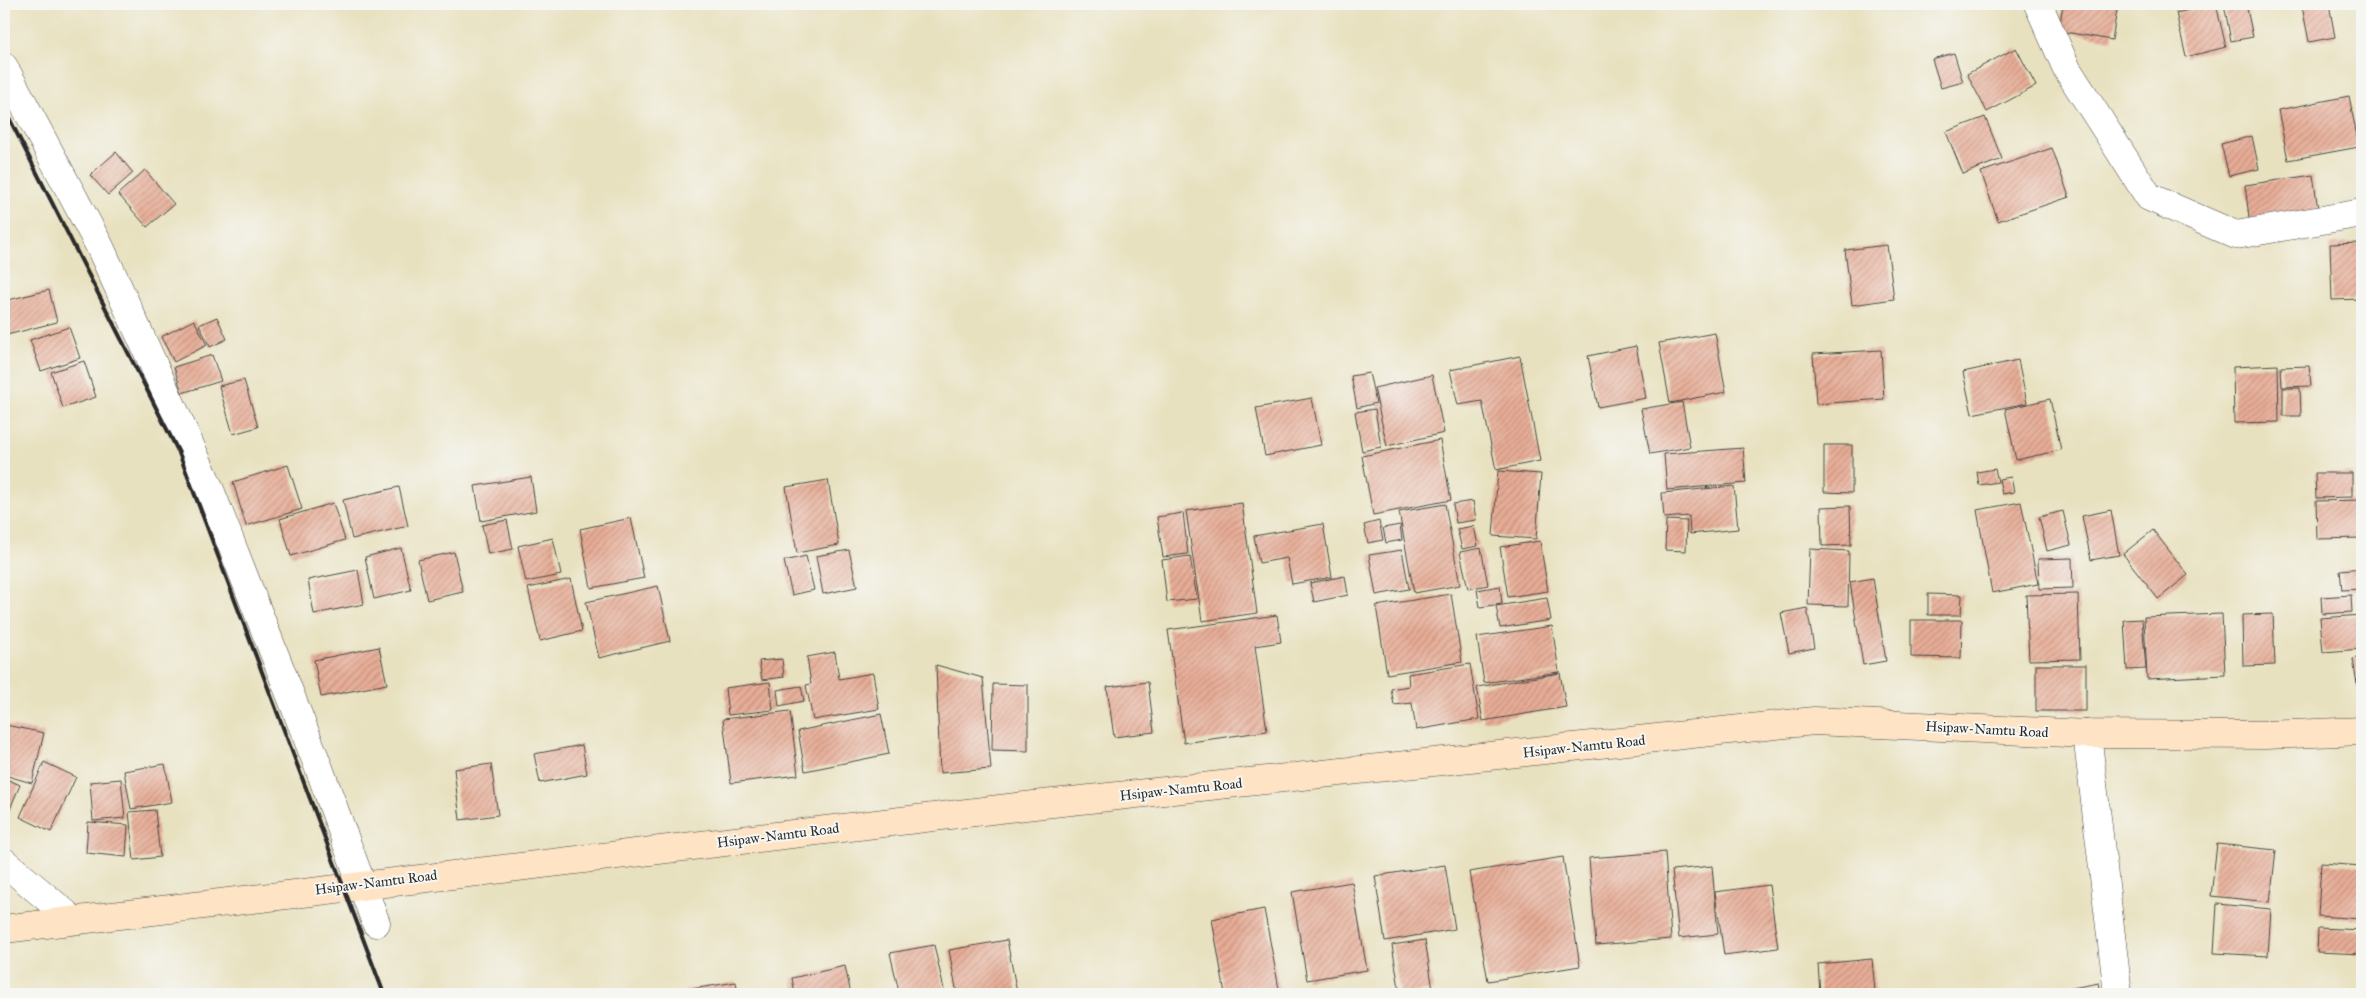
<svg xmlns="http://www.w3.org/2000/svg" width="2366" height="998" font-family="'IM FELL Great Primer',serif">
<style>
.building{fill:url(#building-hatch)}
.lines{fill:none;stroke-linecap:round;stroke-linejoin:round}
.minor-casing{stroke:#474641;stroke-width:29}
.secondary-casing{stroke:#474641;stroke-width:29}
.minor{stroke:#fff;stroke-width:28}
.secondary{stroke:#fee4c5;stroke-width:28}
.rail{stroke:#2b2b2b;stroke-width:4}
.labels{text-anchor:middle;stroke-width:4;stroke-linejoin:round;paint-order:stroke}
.street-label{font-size:14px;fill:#2b2b2b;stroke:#f6f6f2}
</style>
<defs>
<pattern id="building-hatch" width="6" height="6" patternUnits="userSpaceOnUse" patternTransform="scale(1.25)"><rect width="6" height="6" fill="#e8ad97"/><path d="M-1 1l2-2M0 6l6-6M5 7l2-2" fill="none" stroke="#bc8d7b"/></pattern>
</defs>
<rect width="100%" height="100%" fill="#f6f6f2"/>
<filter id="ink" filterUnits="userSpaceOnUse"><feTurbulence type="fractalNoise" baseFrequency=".02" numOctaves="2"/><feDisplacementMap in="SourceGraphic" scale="10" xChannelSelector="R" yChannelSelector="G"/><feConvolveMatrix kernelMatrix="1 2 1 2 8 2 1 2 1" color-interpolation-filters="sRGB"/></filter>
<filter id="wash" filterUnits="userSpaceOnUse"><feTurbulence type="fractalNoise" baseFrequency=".0096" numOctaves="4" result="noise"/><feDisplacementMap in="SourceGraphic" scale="20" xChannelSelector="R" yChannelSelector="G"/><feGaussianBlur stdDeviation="1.12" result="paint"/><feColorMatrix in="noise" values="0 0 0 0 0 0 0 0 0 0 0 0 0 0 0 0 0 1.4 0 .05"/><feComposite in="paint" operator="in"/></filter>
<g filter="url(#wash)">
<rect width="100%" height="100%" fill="#e8e1bf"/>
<g id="blocks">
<g class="building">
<polygon points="2063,4 2118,4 2112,40 2059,31"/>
<polygon points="2174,4 2204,4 2175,11"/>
<polygon points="2216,4 2226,47 2186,57 2176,13"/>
<polygon points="2224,4 2246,4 2253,37 2231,41"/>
<polygon points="2313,4 2329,4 2335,37 2309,42 2302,6"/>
<polygon points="2016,48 2036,86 1987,112 1967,74"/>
<polygon points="1954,53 1963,82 1941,88 1932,59"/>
<polygon points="2349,96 2359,147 2288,160 2278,110"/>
<polygon points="1985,117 2002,159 1963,174 1946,132"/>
<polygon points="2252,136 2259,169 2229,176 2221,144"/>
<polygon points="2052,148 2069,197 1998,221 1981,172"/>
<polygon points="116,152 133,173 108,195 90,175"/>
<polygon points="145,170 174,204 147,227 118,194"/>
<polygon points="2313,175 2319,216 2250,225 2245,185"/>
<polygon points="2362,243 2362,299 2332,300 2330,244"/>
<polygon points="1887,245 1894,299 1852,305 1845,250"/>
<polygon points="49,290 57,322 7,335 4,323 4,301"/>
<polygon points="217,317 227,339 210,347 199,325"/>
<polygon points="194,320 207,345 174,362 161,337"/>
<polygon points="69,327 80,358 41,371 30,340"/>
<polygon points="1715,333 1726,392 1670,403 1659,343"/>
<polygon points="1636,346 1646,398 1598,407 1588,356"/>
<polygon points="1881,350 1884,399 1816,404 1813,354"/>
<polygon points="212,355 221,381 182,393 174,367"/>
<polygon points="1520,356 1540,461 1496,470 1482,401 1458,405 1450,370"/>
<polygon points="2018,360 2027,403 1972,414 1963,372"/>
<polygon points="84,361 96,397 63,408 51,372"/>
<polygon points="2278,365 2279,422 2234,423 2233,367"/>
<polygon points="2309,366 2311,386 2282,387 2281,367"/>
<polygon points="1369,373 1376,403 1357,408 1351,376"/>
<polygon points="1432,375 1444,433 1387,446 1374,388"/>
<polygon points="244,380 258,427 233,434 219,386"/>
<polygon points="2283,388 2300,388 2301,416 2283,416"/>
<polygon points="1312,398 1321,445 1265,456 1256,408"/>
<polygon points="2050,399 2061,450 2016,460 2005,409"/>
<polygon points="1682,402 1690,447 1650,454 1641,409"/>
<polygon points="1375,409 1381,447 1362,451 1355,412"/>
<polygon points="1440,440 1451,500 1373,515 1362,456"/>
<polygon points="1824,445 1852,445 1852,493 1824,492"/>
<polygon points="1743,448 1746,483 1667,490 1664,454"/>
<polygon points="288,465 302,509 246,526 233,482"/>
<polygon points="1995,469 1998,482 1979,485 1977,472"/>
<polygon points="1498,471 1541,474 1536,539 1493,536"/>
<polygon points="2315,473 2352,473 2352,497 2316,498"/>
<polygon points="531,477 536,511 481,521 475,486"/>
<polygon points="2011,477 2014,492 2002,494 1999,479"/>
<polygon points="828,480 839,545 797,553 786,487"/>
<polygon points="1734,486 1738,529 1690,534 1689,516 1664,518 1662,493"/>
<polygon points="399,487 408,526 352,539 343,500"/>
<polygon points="2362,500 2362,538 2317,539 2316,501"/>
<polygon points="1473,501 1476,520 1456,523 1453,504"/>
<polygon points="2021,502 2038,584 1992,593 1977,510"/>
<polygon points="333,503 345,540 291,556 280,519"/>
<polygon points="1242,503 1257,613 1202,621 1186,511"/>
<polygon points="1445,504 1460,585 1414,593 1399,512"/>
<polygon points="1850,506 1851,545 1822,546 1821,507"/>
<polygon points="2111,510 2119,555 2091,560 2082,516"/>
<polygon points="2063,511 2071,545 2047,551 2039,517"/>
<polygon points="1183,513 1188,554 1163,557 1157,517"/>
<polygon points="631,518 644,578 591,588 580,529"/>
<polygon points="507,520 513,549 488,554 482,525"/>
<polygon points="1666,520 1687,521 1686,551 1665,550"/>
<polygon points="1379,521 1383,540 1368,543 1364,525"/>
<polygon points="1323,524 1332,577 1292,584 1287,558 1259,563 1254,536"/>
<polygon points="1400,525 1402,540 1386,543 1383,528"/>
<polygon points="1474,526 1478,546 1462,549 1457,529"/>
<polygon points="2153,530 2188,575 2158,599 2123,554"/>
<polygon points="553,538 561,575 526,582 518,546"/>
<polygon points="1540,541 1548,591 1508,597 1500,547"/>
<polygon points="401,548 411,590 374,599 365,557"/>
<polygon points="1481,548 1488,585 1468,589 1460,552"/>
<polygon points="1810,549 1849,551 1848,606 1808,605"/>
<polygon points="849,550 857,587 823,594 816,556"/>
<polygon points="1402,550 1409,589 1376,595 1369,555"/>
<polygon points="454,552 463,592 427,600 418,560"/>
<polygon points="806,556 814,590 792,595 784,561"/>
<polygon points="1190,556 1197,599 1167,602 1162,560"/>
<polygon points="2072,558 2073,588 2039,589 2038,559"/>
<polygon points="2362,568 2362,589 2342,590 2340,570"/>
<polygon points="358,570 364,604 314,614 308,580"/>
<polygon points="1345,576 1348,595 1314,602 1310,583"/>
<polygon points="1873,578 1886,661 1863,665 1850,582"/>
<polygon points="571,579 582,631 540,641 528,588"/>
<polygon points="658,586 670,641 599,658 586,602"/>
<polygon points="1500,586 1502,604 1480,607 1477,590"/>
<polygon points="1451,594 1462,662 1387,674 1376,606"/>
<polygon points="1928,594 1962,595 1961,615 1928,615"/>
<polygon points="2078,594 2080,659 2029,660 2026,595"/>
<polygon points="2351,595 2352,612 2322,614 2321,597"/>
<polygon points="1547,598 1551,620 1500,628 1496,606"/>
<polygon points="1807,608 1814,648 1789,653 1781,613"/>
<polygon points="2222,614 2225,675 2147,679 2144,617"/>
<polygon points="2273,614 2275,665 2243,666 2242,615"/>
<polygon points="1277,615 1281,642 1255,646 1267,731 1184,743 1168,630"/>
<polygon points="2362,615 2362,649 2323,652 2320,618"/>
<polygon points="2142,619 2146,669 2127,670 2124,620"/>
<polygon points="1911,620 1962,620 1961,658 1911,657"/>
<polygon points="1552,626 1559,672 1484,683 1477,637"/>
<polygon points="379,647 387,684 321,697 314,660"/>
<polygon points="835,652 839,679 873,673 879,709 813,720 806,685 811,684 807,657"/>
<polygon points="2362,657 2362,709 2361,709 2353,659"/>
<polygon points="782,659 784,677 762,680 759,661"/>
<polygon points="1470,664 1479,719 1416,730 1412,703 1394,705 1391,689 1409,686 1408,674"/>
<polygon points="936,665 983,678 991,769 940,773"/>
<rect x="2036" y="665" width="50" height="46"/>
<polygon points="1560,673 1566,707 1483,721 1477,687"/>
<polygon points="770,682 773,710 728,715 725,688"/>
<polygon points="1148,682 1154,732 1114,737 1107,687"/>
<polygon points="993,684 1028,685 1028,751 992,750"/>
<polygon points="801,686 804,701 779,706 777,690"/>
<polygon points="790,711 798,775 731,783 723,719"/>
<polygon points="881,714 889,754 805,771 798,731"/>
<polygon points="6,725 44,733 32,783 4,775 4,736"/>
<polygon points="582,745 587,774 540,783 534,754"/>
<polygon points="44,762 76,777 51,832 20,817"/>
<polygon points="165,764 172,802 131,809 124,771"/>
<polygon points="491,764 498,815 460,820 454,769"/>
<polygon points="4,778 20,785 4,823"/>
<polygon points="121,779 125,818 93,821 90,782"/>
<polygon points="155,810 160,857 134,860 129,812"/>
<polygon points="88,822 128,825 126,857 86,853"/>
<polygon points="2217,844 2276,850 2270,902 2211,896"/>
<polygon points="1665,852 1671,939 1596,945 1589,858"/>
<polygon points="1563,857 1580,966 1488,981 1469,872"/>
<polygon points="2321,863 2362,866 2362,919 2318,916"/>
<polygon points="1445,865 1455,929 1385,941 1375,876"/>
<polygon points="1712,866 1718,934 1679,938 1672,870"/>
<polygon points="1352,882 1367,970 1307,980 1292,892"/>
<polygon points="1769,885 1778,948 1724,955 1715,892"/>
<polygon points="2217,904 2271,909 2268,956 2214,953"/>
<polygon points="1264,909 1280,994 1225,994 1212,919"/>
<polygon points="2318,928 2362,930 2362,954 2317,952"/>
<polygon points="1007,940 1017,993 957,994 949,950"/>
<polygon points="1425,940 1433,990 1400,994 1392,945"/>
<polygon points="934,945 945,994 907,994 906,991 899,992 890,953"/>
<polygon points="1872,959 1875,991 1820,994 1818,964"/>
<polygon points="845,966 851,994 795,994 792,978"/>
<polygon points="736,982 738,994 686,994 685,990"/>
<polygon points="2099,983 2101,994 2057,994 2056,991"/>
</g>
</g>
</g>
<g filter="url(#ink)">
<use href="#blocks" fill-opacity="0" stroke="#474641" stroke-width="1"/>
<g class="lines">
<g class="minor-casing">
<g id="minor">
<polyline points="2038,4 2067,69 2149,197 2236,235 2362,213"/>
<polyline points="4,67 100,247 209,487 319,768 376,923"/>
<polyline points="2087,734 2118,994"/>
<polyline points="4,862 72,919"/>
</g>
</g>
<g class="secondary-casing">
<polyline id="secondary" points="4,929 1025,806 1814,721 2087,734 2266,735 2362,731"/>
</g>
<use href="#minor" class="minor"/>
<use href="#secondary" class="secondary"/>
<polyline class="rail" points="4,108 179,453 384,994"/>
</g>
</g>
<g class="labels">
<g class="street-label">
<text transform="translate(1987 729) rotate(3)" y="5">Hsipaw-Namtu Road</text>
<text transform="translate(1584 746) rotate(-6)" y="5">Hsipaw-Namtu Road</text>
<text transform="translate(1181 789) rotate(-6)" y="5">Hsipaw-Namtu Road</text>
<text transform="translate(778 835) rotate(-7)" y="5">Hsipaw-Namtu Road</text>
<text transform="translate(376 882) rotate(-7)" y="5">Hsipaw-Namtu Road</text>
</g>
</g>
<rect width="2366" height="998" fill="none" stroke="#f6f6f2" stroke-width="20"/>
</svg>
